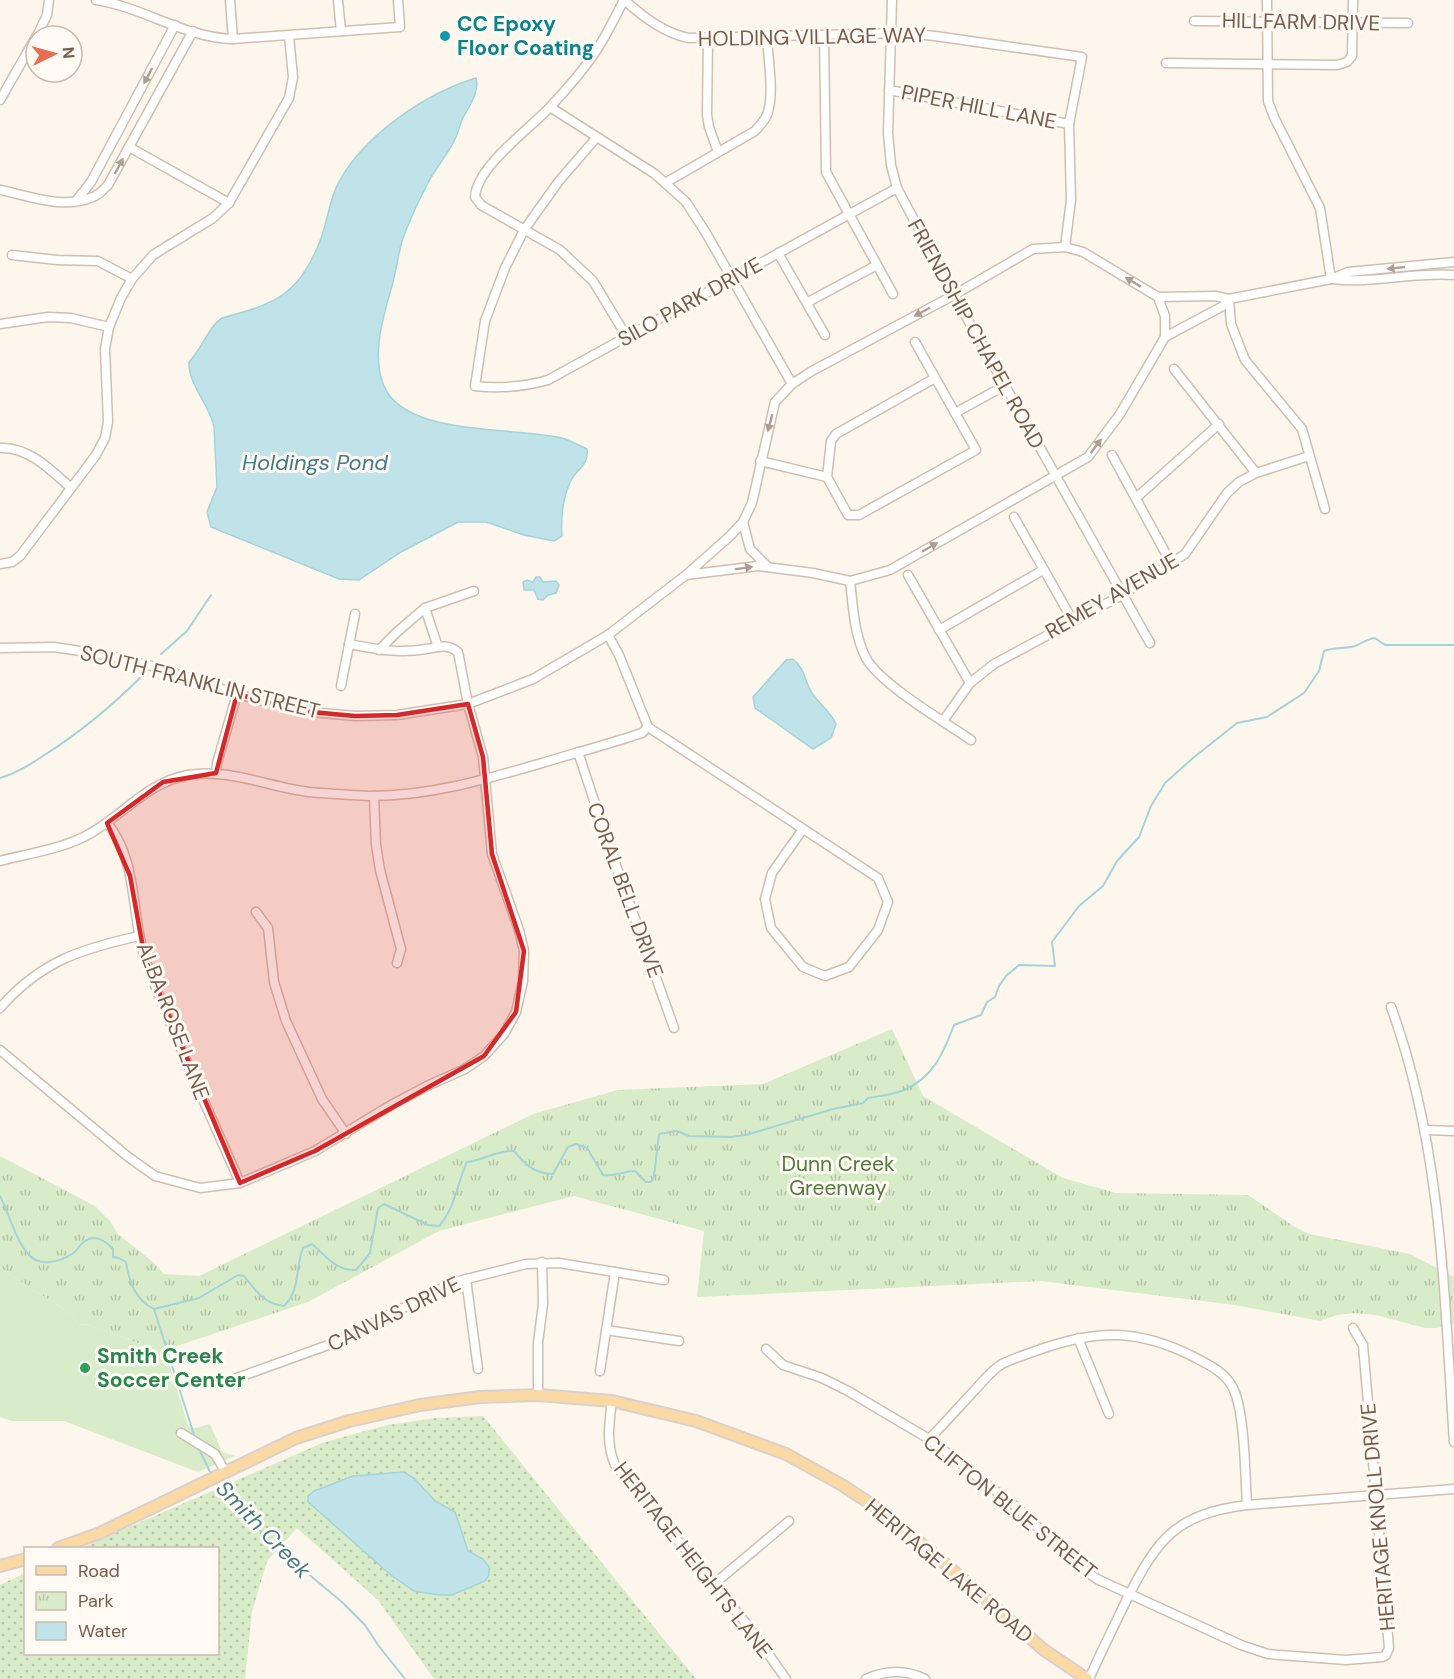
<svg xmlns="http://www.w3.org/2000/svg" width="1454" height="1679" font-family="'DM Sans',sans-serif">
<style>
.grass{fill:url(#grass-dots)}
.park{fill:url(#park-tufts)}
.garden{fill:#d8ecc9}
.water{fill:#bfe3e8;stroke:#a5d3da;stroke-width:1.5}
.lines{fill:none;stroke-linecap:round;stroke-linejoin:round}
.stream{stroke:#a5d3da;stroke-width:2}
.minor-casing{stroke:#d1beb0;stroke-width:11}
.major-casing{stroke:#dad1cd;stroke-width:14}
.minor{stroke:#fff;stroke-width:8}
.major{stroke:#fbd9a5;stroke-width:10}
.oneway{fill:#af9d94}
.marked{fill:#d62828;fill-opacity:0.2;stroke:#d62828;stroke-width:4.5;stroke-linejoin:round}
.culture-dot{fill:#0f9aa8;stroke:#fffaf3;stroke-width:2}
.leisure-dot{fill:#2e9e5b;stroke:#fffaf3;stroke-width:2}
.labels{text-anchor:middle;stroke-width:6;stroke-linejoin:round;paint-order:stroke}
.street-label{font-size:21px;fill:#7a5c4d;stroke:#fffaf3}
.culture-label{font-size:21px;font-weight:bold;fill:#0d838f;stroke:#fffaf3;text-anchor:start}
.park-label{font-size:21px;fill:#537a41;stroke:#fffaf3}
.leisure-label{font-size:21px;font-weight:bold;fill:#27864d;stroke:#fffaf3;text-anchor:start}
.water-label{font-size:22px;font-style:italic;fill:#437c86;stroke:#fffaf3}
</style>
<defs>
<pattern id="grass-dots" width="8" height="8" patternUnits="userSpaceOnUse" patternTransform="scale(1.5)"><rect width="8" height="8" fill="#d8ecc9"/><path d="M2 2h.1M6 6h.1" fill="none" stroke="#b4c2a5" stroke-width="1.8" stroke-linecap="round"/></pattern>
<pattern id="park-tufts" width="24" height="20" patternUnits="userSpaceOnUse" patternTransform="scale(1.5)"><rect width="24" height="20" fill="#d8ecc9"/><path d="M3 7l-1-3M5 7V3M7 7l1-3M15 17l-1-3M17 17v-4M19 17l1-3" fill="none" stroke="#b4c2a5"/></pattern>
</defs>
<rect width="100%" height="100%" fill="#fdf6ec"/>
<polygon class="grass" points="483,1416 696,1679 434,1679 378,1600 297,1528 267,1561 252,1612 245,1679 0,1679 0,1585 2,1584 25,1573 26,1654 218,1654 218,1548 81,1548 322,1443 387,1425 436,1418"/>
<polygon class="park" points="892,1029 923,1096 1063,1178 1116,1193 1248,1195 1295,1227 1309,1234 1410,1254 1454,1277 1454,1324 1437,1328 1425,1328 1376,1315 1355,1313 1337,1315 1320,1321 1235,1305 1041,1281 697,1297 704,1231 574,1196 439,1231 308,1302 165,1350 154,1349 89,1325 78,1324 71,1314 0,1268 0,1156 95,1206 110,1221 118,1234 154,1263 164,1274 199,1276 533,1114 618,1090 763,1084"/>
<polygon class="garden" points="0,1268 71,1314 78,1324 89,1325 154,1349 165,1350 188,1426 196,1428 210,1424 222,1452 235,1456 198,1472 64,1421 11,1421 0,1417"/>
<g class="water">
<path d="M 476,78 C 480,93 468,107 462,120 C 459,127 458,134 454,141 C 447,156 435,168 428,183 C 418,202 409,221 402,241 C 398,256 396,271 392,286 C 383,317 369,361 387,392 C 414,436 516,427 562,438 C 571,441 579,445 587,449 C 589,468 575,468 569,485 C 562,501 561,519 562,536 L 554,541 L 524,535 L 486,522 L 458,522 L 401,552 L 359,580 L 339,579 L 211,527 L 207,512 L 217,487 L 214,427 C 210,405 188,385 189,362 C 202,349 208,327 222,318 C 275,304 299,295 320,241 C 328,221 329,198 340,180 C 366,134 426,93 476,78 Z"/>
<polygon points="536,577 540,577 543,582 556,581 559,585 556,593 548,595 543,600 538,599 534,590 524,590 523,582 527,580 533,582"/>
<path d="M 793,659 C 806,670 804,681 812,693 C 819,704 830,711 836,724 L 831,738 L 813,749 L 755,708 L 753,697 L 786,660 Z"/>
<polygon points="404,1472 415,1479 435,1501 455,1512 468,1551 483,1559 489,1567 489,1575 485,1581 452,1595 439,1595 414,1591 392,1576 308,1502 308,1496 314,1491 353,1476"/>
</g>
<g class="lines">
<g class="stream">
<polyline points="161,654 187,631 211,595"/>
<path d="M 0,778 C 17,773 31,764 46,754 C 82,731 113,705 143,675"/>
<path d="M 0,1196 C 10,1215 15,1240 29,1255 C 39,1267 60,1262 72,1254 C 77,1251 80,1244 85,1241 C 95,1234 106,1241 113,1249 L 113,1257 L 119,1258 L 126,1262 C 129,1281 135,1300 154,1309 L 195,1438"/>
<path d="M 154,1309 L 199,1298 L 238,1275 L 244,1276 C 256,1291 264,1304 284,1306 C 301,1289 295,1268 303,1248 L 312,1244 C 326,1256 336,1271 356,1270 L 370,1253 L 378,1208 L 384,1204 L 428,1225 L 439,1226 C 455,1209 457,1183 467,1162 C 484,1160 497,1150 514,1151 C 525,1164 534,1174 553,1174 L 568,1147 L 576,1144 L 587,1148 L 603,1175 C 615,1177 624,1171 635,1171 L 646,1182 L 651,1182 L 654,1176 L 659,1134 L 677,1131 L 689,1136 L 731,1137 L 746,1135 L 833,1109 L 863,1103 L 868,1098 C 879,1096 893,1095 904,1090 C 933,1078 944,1052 954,1025 L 981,1015 L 987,1002 L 995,997 L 999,986 L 1006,976 L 1019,965 L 1055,966 L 1052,942 L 1079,906 L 1103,886 L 1117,861 L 1139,837 L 1151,806 L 1165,783 L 1193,758 L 1237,723 L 1267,717 L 1304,693 L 1319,671 L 1324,651 C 1334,647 1345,649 1355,646 C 1362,643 1367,639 1375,638 L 1385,645 L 1454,645"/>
<polyline points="199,1449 212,1476"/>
<polyline points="215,1481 227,1496 276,1547 342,1602 365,1625 378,1645 405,1679"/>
</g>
<g class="minor-casing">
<g id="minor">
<path d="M 96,0 C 143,7 185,38 233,39 L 400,27 L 398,0"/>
<polyline points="230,0 233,39"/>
<polyline points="338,0 341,31"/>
<path d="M 624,0 C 644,17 662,32 688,38 L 905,33 L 935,36 L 1082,57 L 1069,124 L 1071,200 L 1065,247"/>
<path d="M 624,0 C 614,19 605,39 592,57 C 580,74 565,91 551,106 C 530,129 477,166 475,197 L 481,205 L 560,250 L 593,281 L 627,337"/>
<polyline points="892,0 888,133 891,165 897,188 954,295 1150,643"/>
<polyline points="1267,0 1268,101 1274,117 1320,208 1331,279"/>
<polyline points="1194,21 1408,23"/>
<polyline points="824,35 826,172 893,294"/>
<polyline points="37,36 47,15 49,0"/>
<polyline points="708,38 707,115 709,127 718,152"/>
<polyline points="1166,63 1337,65 1347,62 1352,56 1353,0"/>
<polyline points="889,90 1069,124"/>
<polyline points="0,100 36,37"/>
<polyline points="550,107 655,174 686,202 706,233 792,384"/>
<path d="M 597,137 L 559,181 L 524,230 L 505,268 L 485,321 L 475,386 C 501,389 523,387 548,380 L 897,188"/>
<polyline points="129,147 229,203"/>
<path d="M 665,183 L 755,131 C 760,125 766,120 768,112 C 774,92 768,58 767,37"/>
<path d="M 0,190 C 30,196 63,210 93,197 C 99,195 104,189 108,185 L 193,31"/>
<polyline points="76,201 91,182 175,25"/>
<polyline points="778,253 825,335"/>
<polyline points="12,255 57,260 98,261 132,279"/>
<path d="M 1332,279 C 1372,284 1413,272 1454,275"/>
<polyline points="1158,297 1165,316 1165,337"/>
<polyline points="1229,299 1231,324 1245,360 1302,429 1325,509"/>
<polyline points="808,302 877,265"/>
<polyline points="0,324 48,317 71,318 109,327"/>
<polyline points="1174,369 1256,473"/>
<polyline points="955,413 1004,386"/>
<path d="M 0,448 C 28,446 52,471 71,488"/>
<polyline points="1112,455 1171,563"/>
<polyline points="760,461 827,477 848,515 859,515 976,450 915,342"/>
<polyline points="827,477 831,441 836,434 935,378"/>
<polyline points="1136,498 1219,424"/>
<polyline points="1014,517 1073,621"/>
<polyline points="743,522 750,549 768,567"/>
<polyline points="0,564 12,562 20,556 96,455 105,438 108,422 105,349 109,327 121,298 132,279 153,255 213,218 229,203 289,98 293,77 289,36"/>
<polyline points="686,575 758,566 813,573 850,581 890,570 1088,457 1120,414 1165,337 1223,306 1229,299"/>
<polyline points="908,575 970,683"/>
<path d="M 850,581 C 853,606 854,635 866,658 C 880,684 945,722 971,740"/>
<polyline points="425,608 438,647"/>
<polyline points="939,630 1043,570"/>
<polyline points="608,635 619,655 648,727 878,878 888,902 878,930 849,967 825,976 803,967 771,928 765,899 772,873 803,829"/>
<polyline points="0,648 54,647 106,655 152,666 237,694 301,711 355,716 397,715 468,704 533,679 608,635 686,575 730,536 743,522 752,503 775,402 792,384 812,371 954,295 1033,249 1065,247 1083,252 1158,297 1215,296 1229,299 1331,279 1348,272 1454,262"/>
<polyline points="379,650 397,632 425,608 474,591"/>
<polyline points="341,686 355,614"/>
<polyline points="943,721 970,683 994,664 1122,595 1185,554 1227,493 1239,482 1256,473 1309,456"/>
<polyline points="578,752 607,840 674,1028"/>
<polyline points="216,773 217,763 237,694"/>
<polyline points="374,796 376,845 380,870 401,949 397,963"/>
<path d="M 107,823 C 138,859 131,916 145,959 C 151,976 158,993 165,1010 C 188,1068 215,1125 240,1183"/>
<path d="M 0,861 C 30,853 64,849 91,833 C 124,814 148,782 188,775 C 228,768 269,787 309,792 C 329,794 352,795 372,796 C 430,796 487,779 542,763 C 575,753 609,744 642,733 L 648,727"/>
<polyline points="256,912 268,928 274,982 286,1021 322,1099 346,1134"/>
<path d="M 1391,1007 C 1442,1146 1444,1295 1454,1442"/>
<path d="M 0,1008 C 41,961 81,949 139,936"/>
<path d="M 0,1050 L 127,1156 L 155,1176 L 200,1188 L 240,1183 L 315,1151 L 393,1104 L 427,1086 L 465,1069 L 484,1056 L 504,1034 L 516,1012 L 523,981 L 524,951 L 519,930 L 492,854 L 483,757 L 468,704 L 458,652 C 447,643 439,647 426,649 C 399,654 375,649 349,644"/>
<polyline points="1425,1130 1454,1131"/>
<polyline points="466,1279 478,1369"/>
<polyline points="606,1330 679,1341"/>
<polyline points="1078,1338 1109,1414"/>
<polyline points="766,1349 783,1365 822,1378 848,1391 929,1439 1019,1509 1080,1568 1099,1580 1241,1645 1268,1654 1346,1660 1382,1657 1386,1655 1389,1648 1363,1345 1353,1328"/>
<polyline points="600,1371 615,1272"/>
<polyline points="234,1379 331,1344 455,1282 526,1264 559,1263 664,1280"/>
<polyline points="538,1395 538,1343 543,1304 542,1262"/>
<path d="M 612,1401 C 609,1424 606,1444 615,1465 L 714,1584 L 749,1627 L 786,1679"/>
<polyline points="181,1433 215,1454 225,1471"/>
<path d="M 929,1439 C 944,1424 958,1408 973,1392 C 982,1383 990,1371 1002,1364 C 1014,1358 1028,1354 1041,1349 C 1098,1329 1139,1329 1194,1357 C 1209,1365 1225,1372 1233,1388 C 1245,1412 1245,1475 1247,1505"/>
<polyline points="714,1584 789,1521"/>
<path d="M 866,1679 C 886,1670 905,1669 925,1679"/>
<path d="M 1089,1679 C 1101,1652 1114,1626 1127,1599 C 1158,1538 1176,1514 1247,1505 L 1454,1489"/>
</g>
</g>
<g class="major-casing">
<g id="major">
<polyline points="58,1548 100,1533 296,1438 349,1421 420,1405 480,1397 538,1395 612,1401 696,1421 786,1454 842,1485 886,1514 949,1567 1044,1650 1087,1679"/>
<polyline points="0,1566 26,1559"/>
</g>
</g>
<use href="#minor" class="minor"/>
<use href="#major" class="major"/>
</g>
<defs><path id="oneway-solid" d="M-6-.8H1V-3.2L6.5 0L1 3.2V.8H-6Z" transform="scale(1.5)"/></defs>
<g class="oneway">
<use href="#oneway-solid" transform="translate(148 76) rotate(118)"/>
<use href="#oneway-solid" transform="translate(119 166) rotate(-62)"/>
<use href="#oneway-solid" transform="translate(1396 268) rotate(174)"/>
<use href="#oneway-solid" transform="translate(1133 282) rotate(-149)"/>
<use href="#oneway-solid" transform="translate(922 312) rotate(152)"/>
<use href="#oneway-solid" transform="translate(770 423) rotate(105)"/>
<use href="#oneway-solid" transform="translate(1096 446) rotate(-53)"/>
<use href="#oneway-solid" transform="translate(930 547) rotate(-30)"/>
<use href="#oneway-solid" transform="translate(744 568) rotate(-7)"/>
</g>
<path class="marked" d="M 237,694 L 301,711 L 355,716 L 397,715 L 468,704 L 483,757 L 492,854 L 524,951 L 516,1012 L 484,1056 L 315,1151 L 240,1183 L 145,959 L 130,876 L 107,823 L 163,782 L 216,773 Z"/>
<circle class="culture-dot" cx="445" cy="36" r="6"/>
<circle class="leisure-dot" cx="85" cy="1368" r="6"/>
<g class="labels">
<g class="street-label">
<text transform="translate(1301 22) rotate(1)" y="7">HILLFARM DRIVE</text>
<text transform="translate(812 37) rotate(-1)" y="7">HOLDING VILLAGE WAY</text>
<text transform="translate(979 107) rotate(11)" y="7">PIPER HILL LANE</text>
<text transform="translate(690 302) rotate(-29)" y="7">SILO PARK DRIVE</text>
<text transform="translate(976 334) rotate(61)" y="7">FRIENDSHIP CHAPEL ROAD</text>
<text transform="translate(1112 596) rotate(-30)" y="7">REMEY AVENUE</text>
<text transform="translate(200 682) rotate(14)" y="7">SOUTH FRANKLIN STREET</text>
<text transform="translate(625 890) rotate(70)" y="7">CORAL BELL DRIVE</text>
<text transform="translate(173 1021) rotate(69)" y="7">ALBA ROSE LANE</text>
<text transform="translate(394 1314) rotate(-26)" y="7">CANVAS DRIVE</text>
<text transform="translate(1010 1507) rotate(39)" y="7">CLIFTON BLUE STREET</text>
<text transform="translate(1378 1517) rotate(-95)" y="7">HERITAGE KNOLL DRIVE</text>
<text transform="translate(693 1560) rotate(52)" y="7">HERITAGE HEIGHTS LANE</text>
<text transform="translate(949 1571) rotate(40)" y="7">HERITAGE LAKE ROAD</text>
</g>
<g class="culture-label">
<text x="457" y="31">CC Epoxy<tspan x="457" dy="24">Floor Coating</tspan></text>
</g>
<g class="park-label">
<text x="838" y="1171">Dunn Creek<tspan x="838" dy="24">Greenway</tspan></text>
</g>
<g class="leisure-label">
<text x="97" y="1363">Smith Creek<tspan x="97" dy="24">Soccer Center</tspan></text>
</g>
<g class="water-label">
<text x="315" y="470">Holdings Pond</text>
<text transform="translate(264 1529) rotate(46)" y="8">Smith Creek</text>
</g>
</g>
<rect x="24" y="1547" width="195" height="108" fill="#fffaf3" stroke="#cabbb1" stroke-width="1.5"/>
<rect x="36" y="1566" width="30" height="9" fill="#fbd9a5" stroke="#cabbb1" stroke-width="1.5"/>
<text x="78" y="1577" font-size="18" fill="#7a5c4d">Road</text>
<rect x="36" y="1592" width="30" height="18" fill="url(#park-tufts)" stroke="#cabbb1" stroke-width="1.5"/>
<text x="78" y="1607" font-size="18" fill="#7a5c4d">Park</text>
<rect x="36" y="1622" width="30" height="18" fill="#bfe3e8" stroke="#cabbb1" stroke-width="1.5"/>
<text x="78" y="1637" font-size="18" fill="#7a5c4d">Water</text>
<g transform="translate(54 54) rotate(85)"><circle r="28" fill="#fffaf3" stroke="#cabbb1" stroke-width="1.5"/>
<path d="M0-4.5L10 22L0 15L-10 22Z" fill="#e76f51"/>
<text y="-9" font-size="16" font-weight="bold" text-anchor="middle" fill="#7a5c4d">N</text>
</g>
</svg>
